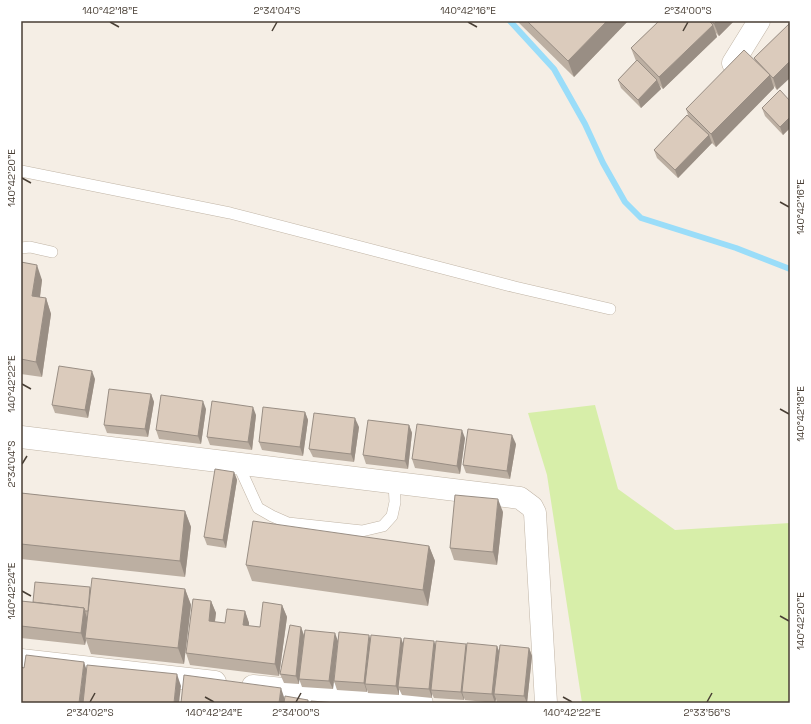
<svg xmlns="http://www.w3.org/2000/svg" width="811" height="724" font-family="'Space Grotesk',sans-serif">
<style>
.green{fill:#d7eea9}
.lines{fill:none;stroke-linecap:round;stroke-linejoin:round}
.stream{stroke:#9addf9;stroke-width:6}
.lane-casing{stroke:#c1b5a6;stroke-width:12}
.street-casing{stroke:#c1b5a6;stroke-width:23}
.lane{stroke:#fff;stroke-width:11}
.street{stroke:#fff;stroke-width:22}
.wall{fill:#bcafa2}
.shaded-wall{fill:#998e84}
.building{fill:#dbcbbc;stroke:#998e84}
.ticks{fill:none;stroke:#483e34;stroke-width:1.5}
.neatline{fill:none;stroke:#483e34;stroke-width:1.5}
.ticks-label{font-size:10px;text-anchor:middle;fill:#483e34}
</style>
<rect width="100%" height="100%" fill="#f5eee5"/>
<polygon class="green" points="595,405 618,489 675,530 790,523 790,703 582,703 547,475 528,413"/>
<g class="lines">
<polyline class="stream" points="510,21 554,69 585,124 603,163 625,202 641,218 736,248 790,269"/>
<g class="lane-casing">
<g id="lane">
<polyline points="21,171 230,213 515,287 610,309"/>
<polyline points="21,248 30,247 52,252"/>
<polyline points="238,464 258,508 272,516 288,523 362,531 383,526 392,516 395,502 394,482"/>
</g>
</g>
<g class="street-casing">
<g id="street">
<polyline points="733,63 759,21"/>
<polyline points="21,437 520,498 532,507 535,513 546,703"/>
<polyline points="21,660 215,682"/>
<polyline points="253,686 422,703"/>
</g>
</g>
<use href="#lane" class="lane"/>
<use href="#street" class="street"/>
</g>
<g class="wall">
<polygon points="517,21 628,21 574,77"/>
<polygon points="659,21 734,21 719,36 716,33 717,37 663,89 659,85 661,89 641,108 621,88 618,80 636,61 631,48"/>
<polygon points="790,23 777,90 774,86 774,88 716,147 711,142 712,143 678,178 657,158 654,150 688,115 686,109 755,61 754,58"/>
<polygon points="790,101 790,128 783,135 765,116 762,108"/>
<polygon points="21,262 42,280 40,297 46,298 51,314 42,377 21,374"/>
<polygon points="95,379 88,418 55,413 52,405"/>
<polygon points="151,394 154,402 148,437 107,433 104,425"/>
<polygon points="206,409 201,444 159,439 156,430"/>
<polygon points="305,412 308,420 303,456 262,450 259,442"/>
<polygon points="256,415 252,450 210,445 207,437"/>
<polygon points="409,425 412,433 408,469 366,464 363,455"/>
<polygon points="359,427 354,462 313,457 309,449"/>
<polygon points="465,438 460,474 415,468 412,459"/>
<polygon points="516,444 510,479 466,473 463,465"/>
<polygon points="234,472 237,480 226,548 207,545 204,537"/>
<polygon points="21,493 185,511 191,527 185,577 21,559"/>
<polygon points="503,512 497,565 454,560 450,548"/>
<polygon points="429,546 435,561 428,606 252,581 246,565"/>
<polygon points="91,588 185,589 191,605 184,664 91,654 86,640 85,645 21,638 21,601 33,602"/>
<polygon points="211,601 216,613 215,622 225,623 245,611 249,623 249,626 260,627 282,605 287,617 279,676 190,665 186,653"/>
<polygon points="301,627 304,635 338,641 333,689 302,687 299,679 299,684 284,683 280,674"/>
<polygon points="401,638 403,646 497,646 499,651 529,648 532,656 527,703 497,703 496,699 495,703 465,700 464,698 464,700 434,698 432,694 432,698 402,695 399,689 399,695 368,693 367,690 367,692 337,690 334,681 371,639"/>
</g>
<g class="shaded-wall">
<polygon points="607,21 628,21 574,77 568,61"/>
<polygon points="717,21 734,21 719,36 714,24"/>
<polygon points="713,25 717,37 663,89 659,77"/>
<polygon points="790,61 790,78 777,90 773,78"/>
<polygon points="770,75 774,88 716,147 711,134"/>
<polygon points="657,80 661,89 641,108 638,100"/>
<polygon points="790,117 790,128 783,135 780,127"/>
<polygon points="709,135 712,143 678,178 675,170"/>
<polygon points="37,265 42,280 38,312 32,296"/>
<polygon points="46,298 51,314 42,377 36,362"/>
<polygon points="92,371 95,379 88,418 85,410"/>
<polygon points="151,394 154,402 148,437 145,429"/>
<polygon points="203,401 206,409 201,444 198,436"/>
<polygon points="253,407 256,415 252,450 248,442"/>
<polygon points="305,412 308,420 303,456 300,447"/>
<polygon points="355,418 359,427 354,462 351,454"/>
<polygon points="409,425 412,433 408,469 405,461"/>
<polygon points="462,430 465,438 460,474 457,466"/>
<polygon points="512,435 516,444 510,479 507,471"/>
<polygon points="234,472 237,480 226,548 223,540"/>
<polygon points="498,499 503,512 497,565 493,552"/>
<polygon points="185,511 191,527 185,577 180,561"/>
<polygon points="429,546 435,561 428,606 423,590"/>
<polygon points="185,589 191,605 184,664 178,648"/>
<polygon points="211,601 216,613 213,634 209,621"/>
<polygon points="282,605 287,617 279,676 275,664"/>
<polygon points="84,608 88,621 85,638 86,640 85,645 81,633"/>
<polygon points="245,611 249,623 248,637 243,625"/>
<polygon points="301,627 304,636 299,684 296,676"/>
<polygon points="335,633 338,641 333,689 329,681"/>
<polygon points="369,635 372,644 365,684 367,690 367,692 364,683"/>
<polygon points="401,638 404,646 398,687 399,689 399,695 396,686"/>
<polygon points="434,641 437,649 431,690 432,694 432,698 429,689"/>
<polygon points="466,644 469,652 462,692 464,698 464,700 461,692"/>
<polygon points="497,646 500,654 494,694 496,699 495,703 492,694"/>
<polygon points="529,648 532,656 527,703 524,696"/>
<polygon points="84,662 88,674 85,703 79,703"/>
<polygon points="177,674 181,686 179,703 174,703"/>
<polygon points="281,688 285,700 285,703 279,703"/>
</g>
<g class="building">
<polygon points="527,21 607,21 568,61"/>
<polygon points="659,21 709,21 713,25 659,77 631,48"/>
<polygon points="712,21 717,21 714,24"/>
<polygon points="790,23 790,61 773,78 754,58"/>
<polygon points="744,50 770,75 711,134 686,109"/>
<polygon points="637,60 657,80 638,100 618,80"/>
<polygon points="780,90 790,101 790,117 780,127 762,108"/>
<polygon points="687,115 709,135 675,170 654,150"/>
<polygon points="21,262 37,265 32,296 46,298 36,362 21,359"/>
<polygon points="59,366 92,371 85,410 52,405"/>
<polygon points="109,389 151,394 145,429 104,425"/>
<polygon points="161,395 203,401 198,436 156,430"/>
<polygon points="212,401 253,407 248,442 207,437"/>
<polygon points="263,407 305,412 300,447 259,442"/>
<polygon points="314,413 355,418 351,454 309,449"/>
<polygon points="368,420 409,425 405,461 363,455"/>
<polygon points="417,424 462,430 457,466 412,459"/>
<polygon points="468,429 512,435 507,471 463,465"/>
<polygon points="215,469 234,472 223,540 204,537"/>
<polygon points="21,493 185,511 180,561 21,544"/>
<polygon points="455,495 498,499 493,552 450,548"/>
<polygon points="253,521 429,546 423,590 246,565"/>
<polygon points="92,578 185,589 178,648 85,638"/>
<polygon points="35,582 90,587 88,611 85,611 84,608 33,602"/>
<polygon points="193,599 211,601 209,621 225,623 227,609 245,611 243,625 260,627 263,602 282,605 275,664 186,653"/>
<polygon points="21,601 84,608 81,633 21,626"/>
<polygon points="290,625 301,627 296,676 280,674"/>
<polygon points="305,630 335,633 329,681 299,679"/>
<polygon points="339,632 369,635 364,683 334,681"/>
<polygon points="371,635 401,638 396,686 365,684"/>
<polygon points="404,638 434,641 429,689 398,687"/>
<polygon points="436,641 466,644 461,692 431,690"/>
<polygon points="467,643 497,646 492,694 462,692"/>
<polygon points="500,645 529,648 524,696 494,694"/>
<polygon points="26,655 84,662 79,703 21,703 21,667 24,668"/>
<polygon points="87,665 177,674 174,703 83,703"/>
<polygon points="184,675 281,688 279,703 181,703"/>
<polygon points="285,696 308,700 308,703 284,703"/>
<polygon points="311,701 337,703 311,703"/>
</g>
<path class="ticks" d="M 110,22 L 119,27M 468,22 L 477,27M 272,31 L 277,22M 683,31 L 688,22M 22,178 L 31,183M 780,202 L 789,207M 22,384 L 31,389M 780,409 L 789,414M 22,464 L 27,456M 22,591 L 31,596M 780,616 L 789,621M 205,697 L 214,702M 563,697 L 572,702M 90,702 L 95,693M 296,702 L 301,693M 707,702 L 712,693"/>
<rect width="811" height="724" fill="none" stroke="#ffffff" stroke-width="44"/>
<rect x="22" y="22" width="767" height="680" class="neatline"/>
<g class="ticks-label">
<text x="110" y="14">140°42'18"E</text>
<text x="277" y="14">2°34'04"S</text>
<text x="468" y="14">140°42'16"E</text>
<text x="688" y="14">2°34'00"S</text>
<text transform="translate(11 178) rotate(-90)" y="4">140°42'20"E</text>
<text transform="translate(800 207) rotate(-90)" y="4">140°42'16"E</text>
<text transform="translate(11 384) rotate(-90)" y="4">140°42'22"E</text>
<text transform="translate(800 414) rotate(-90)" y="4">140°42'18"E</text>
<text transform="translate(11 464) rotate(-90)" y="4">2°34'04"S</text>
<text transform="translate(11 591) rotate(-90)" y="4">140°42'24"E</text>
<text transform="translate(800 621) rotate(-90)" y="4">140°42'20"E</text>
<text x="90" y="716">2°34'02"S</text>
<text x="214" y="716">140°42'24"E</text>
<text x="296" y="716">2°34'00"S</text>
<text x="572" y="716">140°42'22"E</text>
<text x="707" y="716">2°33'56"S</text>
</g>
</svg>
